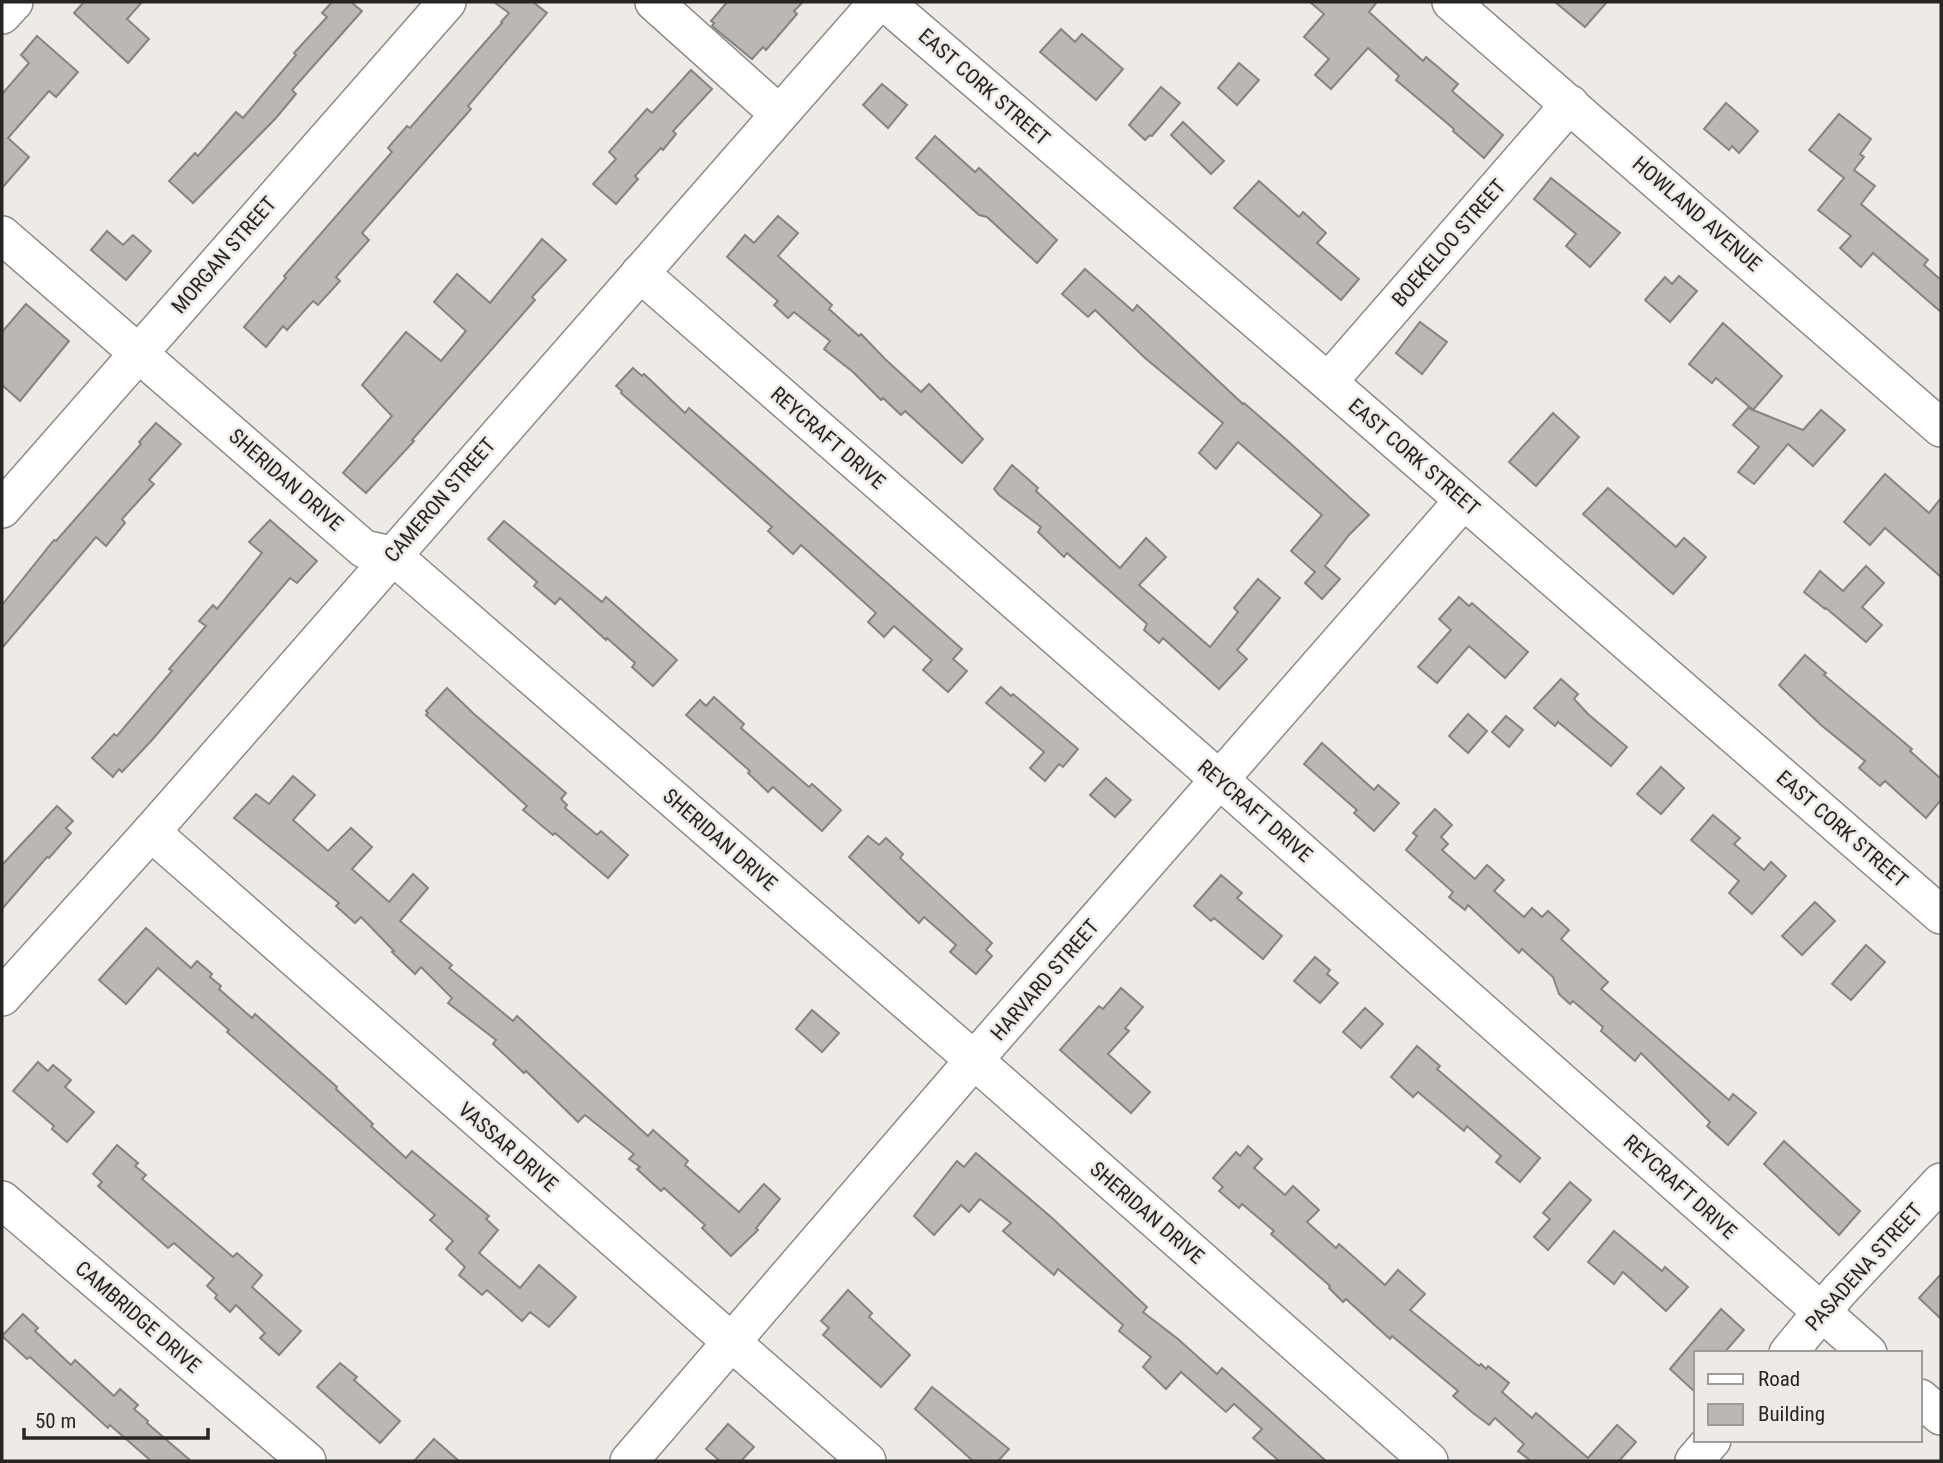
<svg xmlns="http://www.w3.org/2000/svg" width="1943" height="1463" font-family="'Roboto Condensed',sans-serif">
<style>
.building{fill:#bbb7b4;stroke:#878380;stroke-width:2}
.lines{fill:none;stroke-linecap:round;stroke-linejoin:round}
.minor-casing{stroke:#8d8a87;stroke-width:40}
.minor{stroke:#fff;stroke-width:37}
.labels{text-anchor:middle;stroke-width:5;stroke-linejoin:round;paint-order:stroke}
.street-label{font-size:21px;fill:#272524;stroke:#eeebe7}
</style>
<rect width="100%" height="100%" fill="#eeebe7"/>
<g class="building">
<polygon points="84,2 142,2 127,19 149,39 128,63 74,13"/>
<polygon points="332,2 351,2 362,11 292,90 296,94 276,118 193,203 169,181 195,153 198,156 236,112 243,118 296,55 294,53 327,17 322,13"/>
<polygon points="494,2 533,2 547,13 468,106 471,109 362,233 369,240 336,277 340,281 318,305 313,301 287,330 283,326 266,347 244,327 286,278 284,276 392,152 388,148 393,142 407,126 410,128 502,23 501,22 509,13"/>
<polygon points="727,2 803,2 794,11 797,14 766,50 763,47 752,59 712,26 714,23 711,21"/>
<polygon points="1310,2 1377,2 1369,12 1423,61 1426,57 1458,84 1452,91 1503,135 1484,158 1453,131 1454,129 1396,80 1399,76 1368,48 1331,89 1315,75 1329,59 1304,37 1324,14"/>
<polygon points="1555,2 1607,2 1585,27"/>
<polygon points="1061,29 1075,42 1082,34 1123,69 1096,100 1040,52"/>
<polygon points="37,36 78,72 56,97 49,91 8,138 29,157 2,188 2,94 29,63 21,55"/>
<polygon points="1239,63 1259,80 1237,105 1218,88"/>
<polygon points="691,70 712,89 673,131 676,134 663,150 661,148 635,176 638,179 616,204 593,184 616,159 609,152 647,109 652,113"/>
<polygon points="882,84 907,105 888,128 863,105"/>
<polygon points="1161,87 1180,103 1152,136 1150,135 1145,140 1129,125"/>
<polygon points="1726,103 1758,131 1739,153 1732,146 1729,150 1704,129"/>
<polygon points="1839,114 1871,139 1860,154 1864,157 1854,170 1875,186 1861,204 1928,260 1924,265 1941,280 1941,312 1873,253 1861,267 1840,248 1851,236 1818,210 1844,178 1809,150"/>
<polygon points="1183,122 1224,161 1211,174 1171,135"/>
<polygon points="935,136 975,172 979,168 1057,240 1037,263 987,217 979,215 916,158"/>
<polygon points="1551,178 1620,233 1590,267 1566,246 1576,234 1534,199"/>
<polygon points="1259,181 1299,217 1303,212 1326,233 1317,243 1359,279 1341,300 1234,208"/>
<polygon points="778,216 798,233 778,256 832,305 829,309 859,336 861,334 885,359 921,392 929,384 983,439 962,463 905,411 901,415 883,398 881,400 853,372 824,349 830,341 794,312 788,318 774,305 778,301 727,257 745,235 754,243"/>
<polygon points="107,231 123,245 133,235 151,251 126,280 91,250"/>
<polygon points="542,239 566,260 532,297 535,300 412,440 414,441 366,493 343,473 392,416 362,385 406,332 441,361 466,331 434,302 457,274 490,303"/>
<polygon points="1085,269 1133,311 1137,305 1243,404 1244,403 1291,444 1369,515 1349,535 1325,566 1340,579 1322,599 1305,583 1315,572 1291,551 1322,515 1238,442 1216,469 1199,453 1223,423 1145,358 1095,310 1088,317 1062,294"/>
<polygon points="1679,276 1697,291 1670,322 1645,300 1665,277 1672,284"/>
<polygon points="26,304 69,341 20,401 2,385 2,332"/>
<polygon points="1420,322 1447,342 1422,374 1396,353"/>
<polygon points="1723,323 1782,376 1753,410 1716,378 1712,383 1689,364"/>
<polygon points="633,368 642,376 644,374 685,413 689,408 962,649 953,659 967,671 948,692 923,670 932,660 894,626 884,637 868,622 876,613 801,545 793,554 768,531 772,527 621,393 622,391 616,386"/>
<polygon points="1748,408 1803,430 1821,410 1845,430 1813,466 1788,444 1754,484 1738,472 1759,447 1733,425"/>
<polygon points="1553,413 1579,437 1536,486 1509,462"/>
<polygon points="156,423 181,444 149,480 154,484 122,519 125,523 106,546 96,537 2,648 2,605 54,540 56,541 141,444 139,442"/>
<polygon points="1012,465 1038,488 1036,491 1120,568 1146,538 1166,557 1139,585 1210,647 1238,612 1234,608 1258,579 1280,598 1237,650 1247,659 1219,689 1163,638 1159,643 1144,630 1147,624 1067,553 1064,557 1038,532 1041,527 999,495 994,489"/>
<polygon points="1885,474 1929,513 1941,498 1941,577 1885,528 1870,545 1844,522"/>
<polygon points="1608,488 1676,547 1684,538 1706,557 1673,594 1583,514"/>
<polygon points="270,520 317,561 297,583 290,578 152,740 122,772 119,769 113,777 92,758 114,734 117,736 172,671 169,669 206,626 199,621 213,605 217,609 262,553 249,542"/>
<polygon points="504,521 602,602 606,597 677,660 653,686 632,667 635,663 607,638 606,640 560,598 555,604 534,586 537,582 488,539"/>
<polygon points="1866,566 1884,583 1862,607 1882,625 1866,642 1826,608 1825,609 1804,592 1820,571 1843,591"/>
<polygon points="1459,597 1469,606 1472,603 1528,652 1505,678 1469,646 1437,683 1418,667 1451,630 1439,619"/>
<polygon points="1805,655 1826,673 1824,675 1912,749 1910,751 1941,779 1941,800 1926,818 1885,781 1880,786 1859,768 1865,761 1821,725 1779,685"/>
<polygon points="1561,679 1578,694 1574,699 1588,714 1627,747 1611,766 1558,722 1555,726 1534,708"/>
<polygon points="1001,687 1011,696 1013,694 1078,749 1063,767 1059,764 1045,781 1030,768 1044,752 986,703"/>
<polygon points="447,688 474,714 566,793 561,799 567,805 565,808 597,835 601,831 628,855 608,878 555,833 553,835 523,810 527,806 426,715 428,713 426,711"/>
<polygon points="714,697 744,724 741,728 809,787 812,784 841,810 822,831 773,787 768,792 748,773 750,771 686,715 700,700 706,706"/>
<polygon points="1468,714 1487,731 1468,753 1449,736"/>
<polygon points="1506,716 1523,730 1509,747 1492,732"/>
<polygon points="1322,743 1374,790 1378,785 1399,803 1374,831 1354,813 1357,810 1304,764"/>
<polygon points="1661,767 1684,788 1661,814 1637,794"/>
<polygon points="293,776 315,795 293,820 328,851 351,828 372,847 352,869 389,902 413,874 428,888 400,921 452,965 449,968 513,1021 517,1016 648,1136 653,1130 688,1161 685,1165 739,1212 764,1184 780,1199 756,1228 758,1230 731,1256 702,1228 705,1225 664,1188 661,1191 637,1169 640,1167 629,1159 634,1154 585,1115 578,1122 526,1071 524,1073 493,1044 496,1040 448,1003 452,998 421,967 415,974 392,952 394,951 361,917 355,923 336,906 339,903 234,818 256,794 269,804"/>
<polygon points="1106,778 1131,800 1115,817 1090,795"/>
<polygon points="57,806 73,821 66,828 71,833 49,858 47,857 2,909 2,865"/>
<polygon points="1435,809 1452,825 1441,837 1448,844 1442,850 1475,879 1487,865 1504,880 1494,891 1524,917 1532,908 1542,917 1548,911 1569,930 1561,939 1608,982 1601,989 1729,1100 1733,1094 1755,1112 1756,1113 1728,1145 1707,1126 1710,1122 1641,1053 1635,1061 1601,1031 1603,1027 1573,1001 1570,1004 1559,994 1553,977 1522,949 1519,953 1468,905 1465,910 1449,897 1453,892 1406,850 1417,836 1413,833"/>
<polygon points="1713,815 1740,838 1734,844 1764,870 1771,862 1786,876 1752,914 1729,893 1739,881 1691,840"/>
<polygon points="868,836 879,845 886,838 903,854 900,858 992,943 986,950 992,956 976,974 950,952 956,945 924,917 919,923 849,857"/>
<polygon points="1221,875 1242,893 1237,898 1282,936 1263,959 1214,918 1211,921 1194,906"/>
<polygon points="1815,902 1835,921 1802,955 1782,936"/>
<polygon points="146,928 191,968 197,961 212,974 210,977 221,986 219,989 252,1018 255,1014 337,1087 336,1089 373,1124 371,1126 406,1158 412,1151 489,1216 486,1219 498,1230 479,1253 520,1288 539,1265 576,1297 549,1327 530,1312 522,1321 487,1290 482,1295 459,1275 465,1267 446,1249 453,1241 430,1220 435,1215 227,1032 229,1030 158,968 126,1004 99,980"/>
<polygon points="1866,945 1885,962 1851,1000 1832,984"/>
<polygon points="1315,957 1330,970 1327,974 1338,983 1320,1003 1294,981"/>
<polygon points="1121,988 1143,1007 1125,1028 1129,1031 1108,1054 1150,1092 1131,1113 1060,1050 1099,1006 1103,1009"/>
<polygon points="1365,1008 1383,1024 1361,1048 1343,1032"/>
<polygon points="812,1010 839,1033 822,1052 796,1029"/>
<polygon points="1417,1046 1440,1066 1437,1069 1540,1158 1520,1182 1496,1162 1501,1156 1467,1126 1464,1131 1418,1092 1413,1097 1391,1077"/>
<polygon points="38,1062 48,1071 53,1065 71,1080 65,1087 94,1112 67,1142 52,1129 54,1126 13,1091"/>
<polygon points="1784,1141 1860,1211 1839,1235 1764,1164"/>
<polygon points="117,1145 138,1163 135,1166 146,1175 142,1179 233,1257 237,1253 262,1275 252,1287 301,1331 279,1355 260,1338 265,1333 236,1305 230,1312 215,1298 217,1295 207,1286 214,1278 174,1243 168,1248 98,1186 102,1182 93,1174"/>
<polygon points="1248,1146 1262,1159 1254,1168 1285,1195 1293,1186 1319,1210 1307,1222 1336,1248 1339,1244 1385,1285 1398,1270 1425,1294 1410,1310 1479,1366 1481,1364 1486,1369 1488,1366 1509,1383 1502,1392 1532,1418 1536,1413 1588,1458 1617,1425 1636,1442 1619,1461 1531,1461 1518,1451 1524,1444 1495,1418 1489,1425 1473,1413 1453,1396 1458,1391 1392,1336 1390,1339 1346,1299 1343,1302 1329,1288 1330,1286 1271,1234 1274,1231 1242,1204 1239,1208 1219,1191 1223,1187 1213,1178 1236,1152 1240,1156"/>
<polygon points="976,1153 1051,1217 1147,1307 1143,1312 1178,1339 1217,1374 1222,1368 1326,1461 1279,1461 1253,1438 1262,1429 1234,1404 1226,1412 1181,1372 1166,1389 1143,1367 1151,1357 1119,1331 1123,1325 1058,1269 1054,1275 1003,1231 1011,1223 980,1199 969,1212 961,1205 934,1235 914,1216 957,1161 964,1167"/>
<polygon points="1570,1182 1591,1200 1548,1250 1534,1237 1550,1219 1543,1213"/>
<polygon points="1614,1231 1662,1271 1665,1267 1688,1287 1666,1311 1623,1272 1614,1284 1588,1262"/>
<polygon points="1941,1274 1941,1319 1919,1298"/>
<polygon points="848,1290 872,1313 869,1317 910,1355 881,1387 823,1335 829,1328 821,1321"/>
<polygon points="1721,1309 1744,1330 1724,1353 1696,1353 1696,1393 1670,1369"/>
<polygon points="23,1314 38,1328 35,1331 71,1365 75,1360 114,1396 120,1389 138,1405 134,1409 148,1421 147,1423 191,1461 151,1461 110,1425 108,1428 30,1357 27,1359 2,1336"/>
<polygon points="340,1363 357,1377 354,1380 400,1421 380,1443 317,1387"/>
<polygon points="932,1387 1009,1449 998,1461 973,1461 915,1409"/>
<polygon points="728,1424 754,1447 741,1461 720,1461 706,1449"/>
<polygon points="434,1439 459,1461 414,1461"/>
</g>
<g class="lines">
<g class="minor-casing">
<g id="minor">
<polyline points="654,2 779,114"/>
<polyline points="885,2 1328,382 1941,915"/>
<polyline points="1451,2 1941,428"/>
<polyline points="2,15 14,2"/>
<polyline points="2,235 364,549 392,555 974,1060 1429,1461"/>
<polyline points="640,273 1220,780 1868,1353"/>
<polyline points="1328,382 1570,104"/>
<polyline points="2,509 447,2"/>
<polyline points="151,832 867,1461"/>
<polyline points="2,997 151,832 878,2"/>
<polyline points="2,1200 307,1461"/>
<polyline points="1788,1353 1839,1291 1941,1182"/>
<polyline points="1920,1398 1941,1416"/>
<polyline points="629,1461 974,1060 1463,501"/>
<polyline points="1694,1461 1712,1440"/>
</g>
</g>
<use href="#minor" class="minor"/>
</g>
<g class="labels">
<g class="street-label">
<text transform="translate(984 87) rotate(41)" y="7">EAST CORK STREET</text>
<text transform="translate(1697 214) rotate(41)" y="7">HOWLAND AVENUE</text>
<text transform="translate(1449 243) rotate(-49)" y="7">BOEKELOO STREET</text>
<text transform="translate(224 255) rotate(-49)" y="7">MORGAN STREET</text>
<text transform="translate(828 438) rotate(41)" y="7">REYCRAFT DRIVE</text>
<text transform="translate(1414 457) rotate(41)" y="7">EAST CORK STREET</text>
<text transform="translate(286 480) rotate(41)" y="7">SHERIDAN DRIVE</text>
<text transform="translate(440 500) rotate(-49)" y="7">CAMERON STREET</text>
<text transform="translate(1255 811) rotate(41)" y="7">REYCRAFT DRIVE</text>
<text transform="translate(1842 829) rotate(41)" y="7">EAST CORK STREET</text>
<text transform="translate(720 840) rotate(41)" y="7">SHERIDAN DRIVE</text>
<text transform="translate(1045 980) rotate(-49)" y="7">HARVARD STREET</text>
<text transform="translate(508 1147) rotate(41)" y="7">VASSAR DRIVE</text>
<text transform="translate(1680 1187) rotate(42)" y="7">REYCRAFT DRIVE</text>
<text transform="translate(1147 1213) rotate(41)" y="7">SHERIDAN DRIVE</text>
<text transform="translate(1864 1267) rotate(-48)" y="7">PASADENA STREET</text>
<text transform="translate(138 1317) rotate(41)" y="7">CAMBRIDGE DRIVE</text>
</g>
</g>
<rect width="1943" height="1463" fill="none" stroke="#272524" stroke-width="7"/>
<rect x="1694" y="1351" width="228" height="91" fill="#eeebe7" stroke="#9e9c99" stroke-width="2"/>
<rect x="1708" y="1374" width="35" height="10" fill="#ffffff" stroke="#9e9c99" stroke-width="2"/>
<text x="1758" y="1386" font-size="21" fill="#272524">Road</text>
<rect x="1708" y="1404" width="35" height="21" fill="#bbb7b4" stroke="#9e9c99" stroke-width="2"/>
<text x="1758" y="1421" font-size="21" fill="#272524">Building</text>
<path d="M24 1428v10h184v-10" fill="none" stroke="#272524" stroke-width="3.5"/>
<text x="35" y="1428" font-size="21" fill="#272524" stroke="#eeebe7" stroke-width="5" paint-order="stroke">50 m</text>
</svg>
